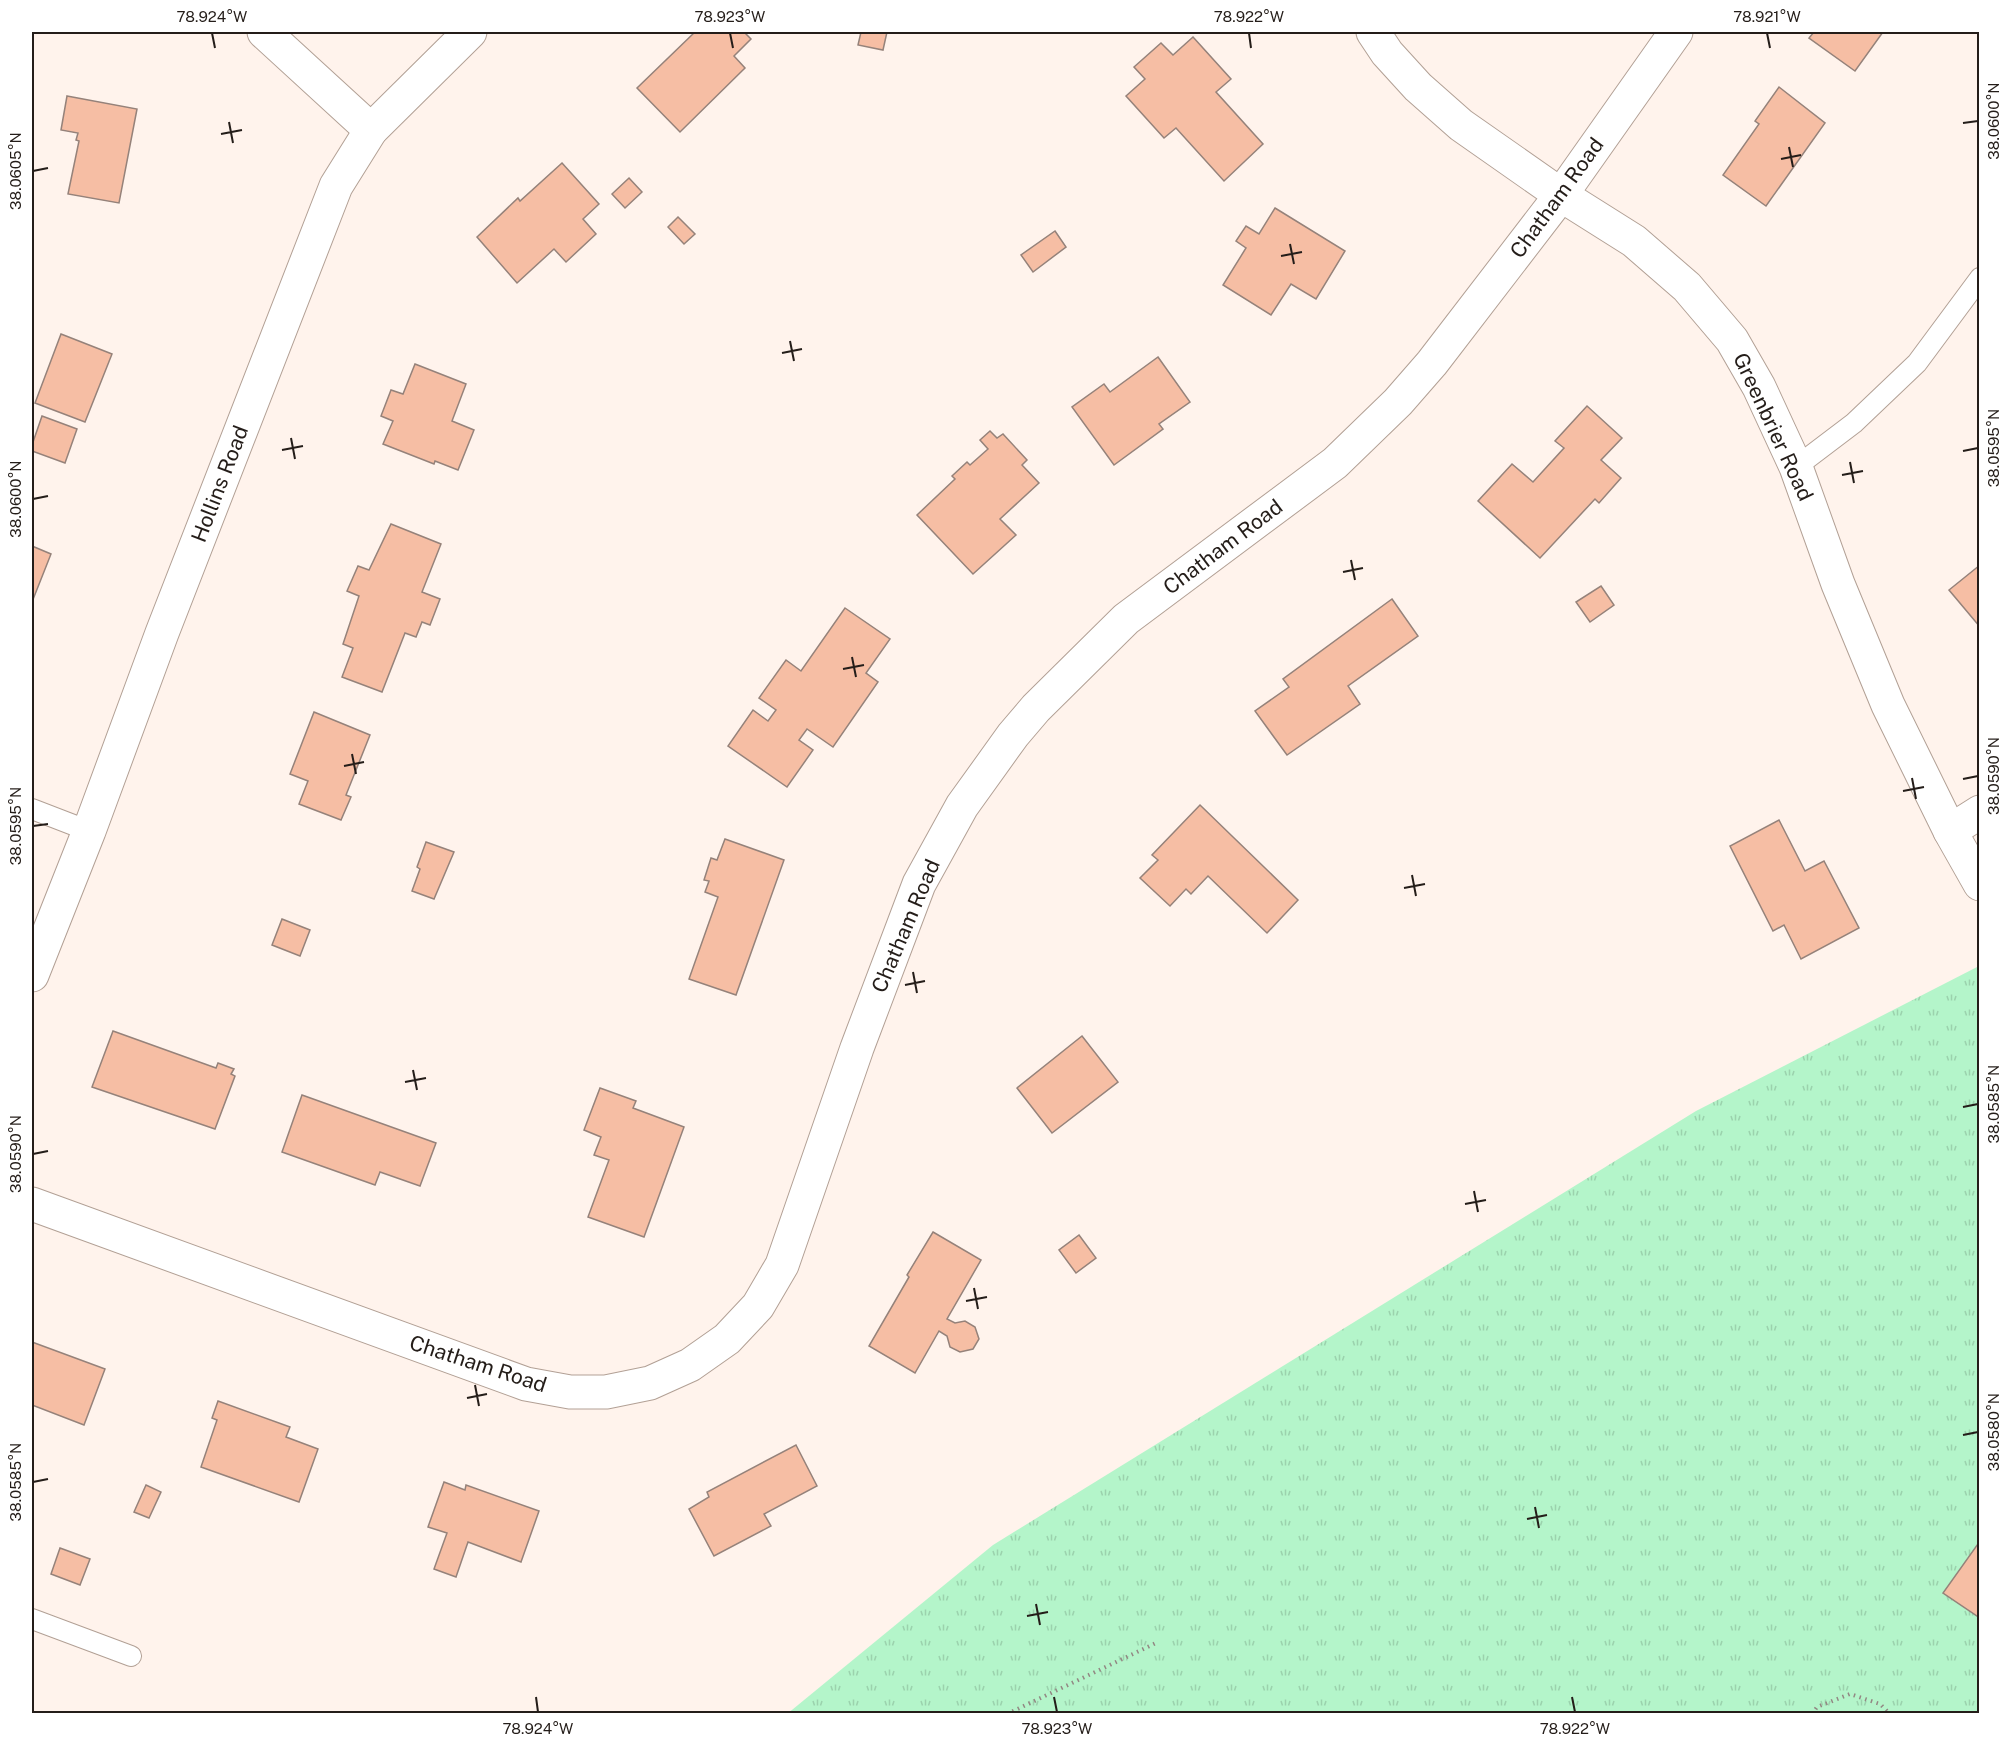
<svg xmlns="http://www.w3.org/2000/svg" width="2011" height="1745" font-family="'Public Sans',sans-serif">
<style>
.grass{fill:url(#grass-tufts)}
.building{fill:#f6bea4;stroke:#95827a;stroke-width:1.5}
.lines{fill:none;stroke-linecap:round;stroke-linejoin:round}
.lane-casing{stroke:#b2a095;stroke-width:22}
.street-casing{stroke:#b2a095;stroke-width:35}
.path{stroke:#928883;stroke-width:4;stroke-dasharray:1.5 4.5;stroke-linecap:butt}
.lane{stroke:#fff;stroke-width:20}
.street{stroke:#fff;stroke-width:33}
.ticks{fill:none;stroke:#241d19;stroke-width:2}
.labels{text-anchor:middle;stroke-width:5;stroke-linejoin:round;paint-order:stroke}
.street-label{font-size:21px;fill:#241d19;stroke:#fff}
.neatline{fill:none;stroke:#241d19;stroke-width:2}
.ticks-label{font-size:15px;text-anchor:middle;fill:#241d19}
</style>
<defs>
<pattern id="grass-tufts" width="24" height="20" patternUnits="userSpaceOnUse" patternTransform="scale(1.5)"><rect width="24" height="20" fill="#b4f5ca"/><path d="M3 7l-1-3M5 7V3M7 7l1-3M15 17l-1-3M17 17v-4M19 17l1-3" fill="none" stroke="#9bd2ad"/></pattern>
</defs>
<rect width="100%" height="100%" fill="#fff3ec"/>
<polygon class="grass" points="1979,966 1979,1713 787,1714 993,1545 1696,1111"/>
<g class="building">
<polygon points="695,32 744,32 751,39 734,56 745,68 680,132 637,88"/>
<polygon points="861,32 887,32 883,50 858,45"/>
<polygon points="1814,32 1883,32 1855,71 1809,38"/>
<polygon points="1193,37 1231,79 1216,92 1263,144 1224,181 1176,128 1164,138 1126,96 1145,79 1134,67 1161,43 1173,55"/>
<polygon points="1779,87 1825,123 1766,206 1723,175 1759,124 1755,121"/>
<polygon points="67,96 137,109 119,203 68,194 79,141 76,140 78,133 61,130"/>
<polygon points="562,163 599,204 583,219 596,234 566,262 554,249 517,283 477,237 518,198 520,201"/>
<polygon points="629,178 642,192 625,208 612,194"/>
<polygon points="1275,208 1345,251 1316,299 1291,284 1271,315 1223,285 1246,248 1236,241 1246,226 1259,234"/>
<polygon points="678,217 695,234 684,244 668,227"/>
<polygon points="1055,231 1066,247 1033,272 1021,255"/>
<polygon points="61,334 112,354 85,422 35,403"/>
<polygon points="1158,357 1190,402 1159,424 1163,429 1114,465 1072,407 1104,384 1110,392"/>
<polygon points="415,364 466,384 452,421 474,430 458,470 435,461 434,464 383,444 393,421 381,416 391,390 403,394"/>
<polygon points="1587,406 1622,438 1601,460 1621,478 1599,503 1595,499 1540,558 1478,501 1512,464 1533,482 1564,448 1555,441"/>
<polygon points="42,416 77,429 65,463 32,451 32,445"/>
<polygon points="990,431 997,438 1003,434 1027,460 1022,465 1039,483 1000,519 1016,535 973,574 917,515 955,479 952,476 967,462 970,465 988,449 980,440"/>
<polygon points="391,524 441,544 422,592 440,599 430,625 422,622 416,637 405,633 382,692 342,677 353,648 343,644 359,596 347,591 358,566 369,570"/>
<polygon points="32,546 51,554 32,602"/>
<polygon points="1980,565 1980,627 1949,590"/>
<polygon points="1601,586 1614,605 1590,622 1576,602"/>
<polygon points="1392,599 1418,636 1348,686 1360,704 1287,755 1255,711 1289,687 1283,679"/>
<polygon points="845,608 890,639 866,673 878,682 833,747 807,729 799,740 813,750 787,787 728,746 753,710 768,721 776,710 759,698 786,660 801,671"/>
<polygon points="314,712 370,735 346,795 351,797 341,820 299,804 308,781 290,774"/>
<polygon points="1200,805 1298,900 1267,933 1208,876 1191,894 1186,889 1170,906 1140,878 1158,860 1152,855"/>
<polygon points="1779,820 1805,871 1824,861 1859,928 1801,959 1784,925 1773,931 1730,846"/>
<polygon points="725,839 784,860 736,995 689,979 718,897 705,892 709,881 704,880 711,858 717,860"/>
<polygon points="426,842 454,852 434,899 412,891 420,869 417,867"/>
<polygon points="282,919 310,930 300,956 272,945"/>
<polygon points="113,1031 216,1068 218,1063 234,1069 231,1074 235,1076 215,1129 92,1087"/>
<polygon points="1082,1036 1118,1082 1052,1133 1017,1088"/>
<polygon points="600,1088 636,1101 633,1108 684,1127 644,1237 588,1217 609,1160 594,1155 601,1137 584,1130"/>
<polygon points="302,1095 436,1143 420,1186 380,1172 375,1185 282,1152"/>
<polygon points="933,1232 981,1260 947,1319 955,1323 965,1321 975,1327 979,1339 973,1349 960,1352 950,1347 947,1336 939,1331 915,1373 869,1346 909,1277 907,1275"/>
<polygon points="1079,1235 1096,1258 1076,1273 1059,1250"/>
<polygon points="32,1342 105,1369 84,1425 32,1405"/>
<polygon points="218,1401 290,1427 286,1437 318,1449 299,1502 201,1467 217,1420 212,1418"/>
<polygon points="796,1445 817,1486 764,1514 771,1526 714,1556 689,1509 709,1497 707,1492"/>
<polygon points="444,1482 465,1490 466,1485 539,1511 521,1562 468,1542 456,1577 434,1569 447,1533 428,1527"/>
<polygon points="146,1485 161,1492 149,1518 134,1512"/>
<polygon points="1980,1541 1980,1618 1943,1593"/>
<polygon points="60,1548 90,1559 80,1585 51,1574"/>
</g>
<g class="lines">
<g class="lane-casing">
<g id="lane">
<polyline points="1796,467 1854,423 1917,363 1980,278"/>
<polyline points="32,809 89,831"/>
<polyline points="32,1619 131,1656"/>
</g>
</g>
<g class="street-casing">
<g id="street">
<polyline points="264,32 371,130"/>
<polyline points="1373,32 1387,53 1418,87 1461,125 1561,195 1634,241 1687,287 1732,340 1759,387 1796,467 1838,584 1888,705 1950,831 1980,884"/>
<polyline points="1950,831 1980,812"/>
<polyline points="32,975 89,831 162,633 336,186 371,130 470,32"/>
<polyline points="32,1204 526,1384 570,1392 606,1392 650,1383 690,1365 727,1339 758,1306 782,1265 857,1048 919,884 962,806 1013,735 1036,708 1126,619 1335,463 1398,402 1432,363 1561,195 1676,32"/>
</g>
</g>
<g class="path">
<polyline points="1007,1714 1156,1643"/>
<polyline points="1812,1714 1817,1707 1850,1694 1880,1704 1890,1714"/>
</g>
<use href="#lane" class="lane"/>
<use href="#street" class="street"/>
</g>
<path class="ticks" d="M 212,33 L 215,48M 730,33 L 733,48M 1249,33 L 1251,48M 1767,33 L 1770,48M 229,122 L 233,143M 1963,123 L 1978,121M 221,134 L 242,130M 1789,147 L 1793,167M 1781,159 L 1801,155M 33,171 L 48,168M 1290,244 L 1294,264M 1281,256 L 1302,252M 790,341 L 794,361M 782,353 L 802,349M 291,438 L 295,459M 282,450 L 303,446M 1963,451 L 1978,448M 1850,462 L 1854,483M 1842,475 L 1863,471M 33,499 L 48,496M 1351,560 L 1355,580M 1343,572 L 1363,568M 852,657 L 856,677M 843,669 L 864,665M 352,754 L 356,774M 344,766 L 364,762M 1912,778 L 1916,799M 1963,779 L 1978,776M 1903,791 L 1924,787M 33,826 L 48,824M 1412,875 L 1416,896M 1404,888 L 1425,884M 913,972 L 917,993M 905,985 L 925,981M 413,1070 L 417,1090M 405,1082 L 426,1078M 1963,1107 L 1978,1104M 33,1154 L 48,1151M 1474,1191 L 1478,1212M 1465,1204 L 1486,1200M 974,1288 L 978,1309M 966,1301 L 987,1297M 475,1385 L 479,1406M 467,1398 L 487,1394M 1963,1435 L 1978,1432M 33,1482 L 48,1479M 1535,1507 L 1539,1528M 1527,1519 L 1547,1515M 1036,1604 L 1040,1625M 1027,1616 L 1048,1612M 536,1697 L 538,1712M 1054,1697 L 1057,1712M 1572,1697 L 1575,1712"/>
<g class="labels">
<g class="street-label">
<text transform="translate(1557 198) rotate(-54)" y="7">Chatham Road</text>
<text transform="translate(1773 427) rotate(65)" y="7">Greenbrier Road</text>
<text transform="translate(220 484) rotate(-69)" y="7">Hollins Road</text>
<text transform="translate(1223 547) rotate(-37)" y="7">Chatham Road</text>
<text transform="translate(906 926) rotate(-67)" y="7">Chatham Road</text>
<text transform="translate(478 1364) rotate(18)" y="7">Chatham Road</text>
</g>
</g>
<rect width="2011" height="1745" fill="none" stroke="#ffffff" stroke-width="66"/>
<rect x="33" y="33" width="1945" height="1679" class="neatline"/>
<g class="ticks-label">
<text x="212" y="22">78.924°W</text>
<text x="730" y="22">78.923°W</text>
<text x="1249" y="22">78.922°W</text>
<text x="1767" y="22">78.921°W</text>
<text transform="translate(1994 121) rotate(-90)" y="5">38.0600°N</text>
<text transform="translate(16 171) rotate(-90)" y="5">38.0605°N</text>
<text transform="translate(1994 448) rotate(-90)" y="5">38.0595°N</text>
<text transform="translate(16 499) rotate(-90)" y="5">38.0600°N</text>
<text transform="translate(1994 776) rotate(-90)" y="5">38.0590°N</text>
<text transform="translate(16 826) rotate(-90)" y="5">38.0595°N</text>
<text transform="translate(1994 1104) rotate(-90)" y="5">38.0585°N</text>
<text transform="translate(16 1154) rotate(-90)" y="5">38.0590°N</text>
<text transform="translate(1994 1432) rotate(-90)" y="5">38.0580°N</text>
<text transform="translate(16 1482) rotate(-90)" y="5">38.0585°N</text>
<text x="538" y="1734">78.924°W</text>
<text x="1057" y="1734">78.923°W</text>
<text x="1575" y="1734">78.922°W</text>
</g>
</svg>
